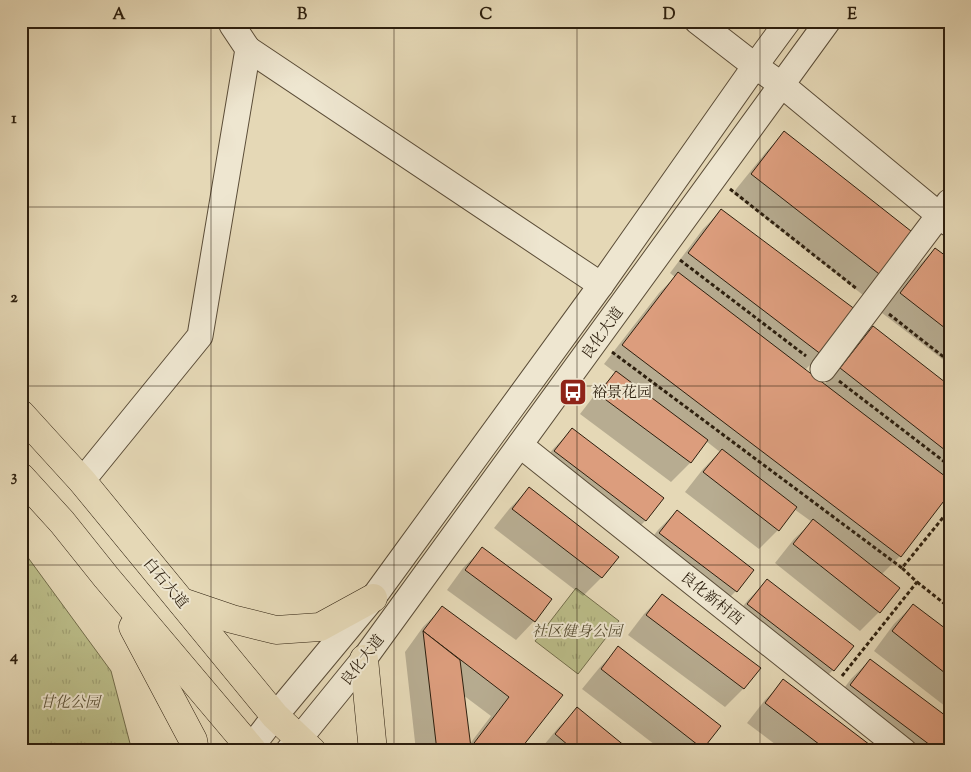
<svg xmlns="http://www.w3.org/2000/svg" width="971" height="772" font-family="'Sorts Mill Goudy','Noto Serif SC',serif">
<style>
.grass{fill:url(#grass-tufts);stroke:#746e4c}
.shadow{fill:#0003;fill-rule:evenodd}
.building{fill:#dc9d7d;stroke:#2d1f0e}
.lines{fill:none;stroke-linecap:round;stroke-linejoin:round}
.minor-casing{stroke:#5b4d38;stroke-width:27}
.major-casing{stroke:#2d1f0e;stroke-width:29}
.path{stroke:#2d1f0e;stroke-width:3;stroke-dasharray:4 2.5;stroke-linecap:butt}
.minor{stroke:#eee6d0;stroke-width:25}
.major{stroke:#e5d8b6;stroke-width:28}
.grid{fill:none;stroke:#2d1f0e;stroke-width:1;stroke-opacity:0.55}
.labels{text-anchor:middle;stroke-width:4;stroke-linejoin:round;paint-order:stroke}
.street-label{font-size:15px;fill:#2d1f0e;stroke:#eee6d0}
.poi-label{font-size:15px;fill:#2d1f0e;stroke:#eee6d0;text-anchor:start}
.park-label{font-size:15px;font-style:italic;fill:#584e33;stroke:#eee6d0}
.neatline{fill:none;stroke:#2d1f0e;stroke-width:2}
.grid-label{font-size:16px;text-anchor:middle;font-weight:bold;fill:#2d1f0e}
</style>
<defs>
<pattern id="grass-tufts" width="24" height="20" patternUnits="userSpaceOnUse" patternTransform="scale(1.25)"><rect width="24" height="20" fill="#bbbd89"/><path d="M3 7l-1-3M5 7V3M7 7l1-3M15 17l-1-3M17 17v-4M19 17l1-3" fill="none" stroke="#a1a275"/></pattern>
</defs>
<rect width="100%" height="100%" fill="#e5d8b6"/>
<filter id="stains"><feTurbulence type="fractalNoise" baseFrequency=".004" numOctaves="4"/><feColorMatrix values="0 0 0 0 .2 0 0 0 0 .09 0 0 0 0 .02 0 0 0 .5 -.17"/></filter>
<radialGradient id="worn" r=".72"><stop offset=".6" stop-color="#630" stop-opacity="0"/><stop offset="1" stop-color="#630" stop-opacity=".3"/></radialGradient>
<g class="grass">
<polygon points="21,548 111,671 132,751 21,751"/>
<polygon points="576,588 619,621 578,674 535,641"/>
</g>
<g class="shadow">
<polygon points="784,133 915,235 863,295 733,193 766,152"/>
<polygon points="722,210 821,354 805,370 824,385 854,346 873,327 950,388 950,491 900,556 881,575 898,588 879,612 860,631 775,563 794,539 812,522 794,509 778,530 759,549 685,492 703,469 720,452 706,441 690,463 671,482 580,414 597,392 616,373 604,364 659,293 675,277 670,273 703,229"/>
<polygon points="935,249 950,261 950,365 882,313 916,268"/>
<polygon points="572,430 662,498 645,521 626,540 536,471 553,449"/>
<polygon points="529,489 602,577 583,596 494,528 510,508"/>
<polygon points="677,511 753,570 736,591 717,610 641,552 658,530"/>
<polygon points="482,549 534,621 516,640 447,590 463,568"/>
<polygon points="767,581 833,670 814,689 729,624 748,600"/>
<polygon points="663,595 744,688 725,707 628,635 644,614"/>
<polygon points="913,605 950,634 950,710 874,651 894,624"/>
<path d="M 442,608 L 561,695 L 517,751 L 416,751 L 405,652 L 423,627 ZM 463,695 L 491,716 L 469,745 Z"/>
<polygon points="619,648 703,748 700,751 663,751 582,689 600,667"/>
<polygon points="870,660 950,751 894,751 832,704 851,679"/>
<polygon points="784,681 876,751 784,751 747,723 765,700"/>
<polygon points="577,709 629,751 539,751 558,728"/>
</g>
<g class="building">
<polygon points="784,131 916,235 883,277 751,174"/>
<polygon points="721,209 856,310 822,355 688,253"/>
<polygon points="935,248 950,259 950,332 900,293"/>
<polygon points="678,272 950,480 950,493 901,557 622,345"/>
<polygon points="873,326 950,386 950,454 840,368"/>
<polygon points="616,371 708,440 691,463 598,394"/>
<polygon points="572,428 664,498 646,521 554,451"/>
<polygon points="722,449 797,507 779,531 703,472"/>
<polygon points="529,487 619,557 602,578 512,509"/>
<polygon points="677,510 754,570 737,592 659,533"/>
<polygon points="813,519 900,588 880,613 793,544"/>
<polygon points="482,547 552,599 535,622 465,570"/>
<polygon points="767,579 854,646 834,671 747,604"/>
<polygon points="662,594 761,668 744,689 646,615"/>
<polygon points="913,604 950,632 950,677 892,631"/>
<polygon points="442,606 563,695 519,751 468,751 509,697 423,631"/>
<polygon points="423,631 460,660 471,748 469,751 437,751"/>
<polygon points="618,646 721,726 703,749 601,669"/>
<polygon points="870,659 950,719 950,751 938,751 850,685"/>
<polygon points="783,679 878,751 828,751 765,703"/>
<polygon points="577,707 631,751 575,751 555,734"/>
</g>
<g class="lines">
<g class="minor-casing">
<g id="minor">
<polyline points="697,21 755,66 782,85 950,224"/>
<polyline points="248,49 601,285"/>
<polyline points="823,369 949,202"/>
<polyline points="520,445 904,751"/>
<polyline points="82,481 200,336 248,49 232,25 233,21"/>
<polyline points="248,751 275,716 373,598 601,285 755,66 788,21"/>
<polyline points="288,751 299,739 364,659 828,21"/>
</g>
</g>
<g class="major-casing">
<g id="major">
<polyline points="21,414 82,481 275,716 312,751"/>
<polyline points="21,477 62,522 106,577 253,751"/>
<polyline points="182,602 232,619 276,630 320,627 373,598"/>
<polyline points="133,627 193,740 195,751"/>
<polyline points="364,659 373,751"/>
</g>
</g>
<g class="path">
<polyline points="730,189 857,289"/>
<polyline points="680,260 806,356"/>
<polyline points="889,314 950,362"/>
<polyline points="612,352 902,568"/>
<polyline points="839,381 950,466"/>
<polyline points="917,582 950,608"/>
<polyline points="842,676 917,582 902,568 950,509"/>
</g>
<use href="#minor" class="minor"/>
<use href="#major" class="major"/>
</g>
<path class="grid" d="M 211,21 L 211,751M 394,21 L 394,751M 577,21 L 577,751M 760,21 L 760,751M 21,207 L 950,207M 21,386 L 950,386M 21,565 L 950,565"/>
<defs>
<g id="bus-square" transform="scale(1.4375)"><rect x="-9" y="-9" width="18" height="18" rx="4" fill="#8f2418" stroke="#eee6d0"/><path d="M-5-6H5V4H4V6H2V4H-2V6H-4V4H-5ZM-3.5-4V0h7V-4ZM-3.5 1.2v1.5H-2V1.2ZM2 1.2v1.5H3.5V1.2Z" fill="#fff"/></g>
</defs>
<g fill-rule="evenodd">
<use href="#bus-square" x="573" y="392"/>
</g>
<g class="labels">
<g class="street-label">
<text transform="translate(602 333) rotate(-54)" y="5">良化大道</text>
<text transform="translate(166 583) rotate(50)" y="5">白石大道</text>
<text transform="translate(712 598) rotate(39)" y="5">良化新村西</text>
<text transform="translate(362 660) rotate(-52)" y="5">良化大道</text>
</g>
<g class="poi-label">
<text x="592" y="397">裕景花园</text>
</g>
<g class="park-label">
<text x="577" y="636">社区健身公园</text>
<text x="70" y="707">甘化公园</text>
</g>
</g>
<rect width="971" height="772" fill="none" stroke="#e5d8b6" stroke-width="55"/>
<rect x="28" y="28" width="916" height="716" class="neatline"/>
<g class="grid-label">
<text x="119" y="19">A</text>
<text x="302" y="19">B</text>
<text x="486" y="19">C</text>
<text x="669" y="19">D</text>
<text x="852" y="19">E</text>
<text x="14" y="123">1</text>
<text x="14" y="302">2</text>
<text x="14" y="481">3</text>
<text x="14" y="661">4</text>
</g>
<rect width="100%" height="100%" filter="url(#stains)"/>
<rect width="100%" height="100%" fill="url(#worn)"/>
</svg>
